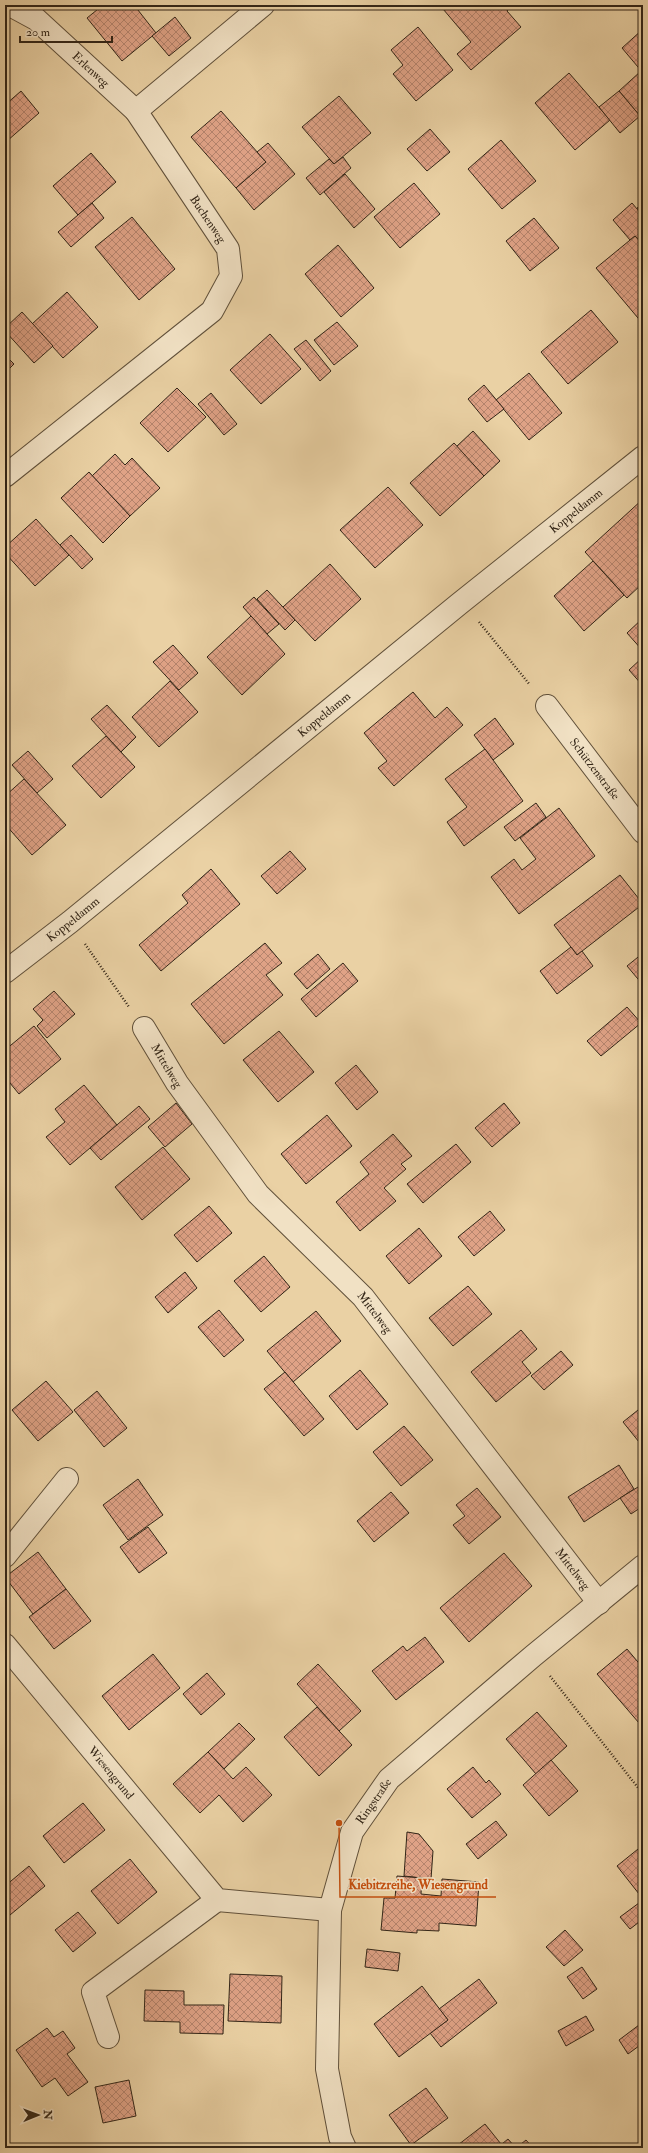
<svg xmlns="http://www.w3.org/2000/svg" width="648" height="2153" font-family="'IM FELL Double Pica',serif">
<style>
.building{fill:url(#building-cross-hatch);stroke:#322517}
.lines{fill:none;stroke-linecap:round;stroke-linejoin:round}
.street-casing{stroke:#60503a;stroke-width:24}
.path{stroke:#322517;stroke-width:2.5;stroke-dasharray:1 2;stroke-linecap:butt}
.street{stroke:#f1e1c4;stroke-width:22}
.labels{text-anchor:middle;stroke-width:3;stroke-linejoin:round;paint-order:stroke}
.street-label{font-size:12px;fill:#322517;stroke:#f1e1c4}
.leader{fill:none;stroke:#c44f0e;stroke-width:1.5}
.callout-dot{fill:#c44f0e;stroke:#f1e1c4;stroke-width:1.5}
.callout-label{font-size:13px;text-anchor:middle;font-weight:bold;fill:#c44f0e;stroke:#f1e1c4;stroke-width:3;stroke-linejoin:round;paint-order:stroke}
</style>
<defs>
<pattern id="building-cross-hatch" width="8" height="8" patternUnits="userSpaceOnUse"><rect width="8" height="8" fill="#dfa286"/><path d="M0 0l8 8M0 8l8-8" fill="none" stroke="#b5846d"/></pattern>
</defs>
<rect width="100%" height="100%" fill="#ead1a4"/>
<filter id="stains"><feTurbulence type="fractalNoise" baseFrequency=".005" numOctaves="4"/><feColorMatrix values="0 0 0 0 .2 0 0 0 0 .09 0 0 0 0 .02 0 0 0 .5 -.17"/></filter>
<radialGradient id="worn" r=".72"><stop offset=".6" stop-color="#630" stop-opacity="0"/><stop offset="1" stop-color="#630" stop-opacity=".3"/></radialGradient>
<g class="building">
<polygon points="103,5 134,5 156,33 122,61 87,18"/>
<polygon points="448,5 512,5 507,11 521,27 471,70 457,54 471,42 443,9"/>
<polygon points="175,17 191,38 169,56 152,36"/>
<polygon points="418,27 453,70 416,101 393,74 403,65 391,50"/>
<polygon points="643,29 643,73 622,48"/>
<polygon points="641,71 643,73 643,113 640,116 619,91"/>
<polygon points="569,73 610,120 575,150 535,103"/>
<polygon points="21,91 39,113 7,141 5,138 5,124 7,123 5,121 5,105"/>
<polygon points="619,91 640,116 620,133 599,107"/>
<polygon points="339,96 371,133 334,164 302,127"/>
<polygon points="221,111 266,162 236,188 191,137"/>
<polygon points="430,129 450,152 427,171 407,149"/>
<polygon points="501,140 536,181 502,209 468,169"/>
<polygon points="268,143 295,174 254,210 236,188 266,162 257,152"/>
<polygon points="91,153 116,182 78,215 53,186"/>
<polygon points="343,157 351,168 320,195 306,178 329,159 334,164"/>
<polygon points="345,174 375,209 354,228 324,192"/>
<polygon points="414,183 440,214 400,248 374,217"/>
<polygon points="92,203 104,218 71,247 58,232"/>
<polygon points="632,203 643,216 643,245 635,236 630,240 613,220"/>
<polygon points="643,203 643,216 637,208"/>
<polygon points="132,217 175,269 139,300 95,247"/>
<polygon points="534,218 559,248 530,271 506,241"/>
<polygon points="635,236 643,245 643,324 596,268"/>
<polygon points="338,245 374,288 341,317 305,274"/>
<polygon points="67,292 98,327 63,358 32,324"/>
<polygon points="591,310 618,342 568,384 541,352"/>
<polygon points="22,312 53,346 34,363 5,331 5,328"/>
<polygon points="337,322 358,346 334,365 314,340"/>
<polygon points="270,334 301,369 261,404 230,370"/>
<polygon points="306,340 331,371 320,381 294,349"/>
<polygon points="5,355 14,364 5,373"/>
<polygon points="529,373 562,413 529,440 496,400"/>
<polygon points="484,385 504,409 487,422 468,399"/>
<polygon points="177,388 206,417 168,452 140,423"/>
<polygon points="211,393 237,424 224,435 198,404"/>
<polygon points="473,431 500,461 484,476 456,447"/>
<polygon points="454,443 484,476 440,516 410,483"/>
<polygon points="115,454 125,465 132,458 160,488 130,516 92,476"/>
<polygon points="89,472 130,516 103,543 61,498"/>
<polygon points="388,487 423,525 375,568 340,530"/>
<polygon points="643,499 643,583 627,598 585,552"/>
<polygon points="36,519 69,555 35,586 5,553 5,547"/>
<polygon points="71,535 93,559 82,569 60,545"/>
<polygon points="593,561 624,595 584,631 554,596"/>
<polygon points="330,564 361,599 315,641 283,607"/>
<polygon points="267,590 295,620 285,630 257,599"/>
<polygon points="254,597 279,624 267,634 243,607"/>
<polygon points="251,616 285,654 242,695 207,657"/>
<polygon points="643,618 643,651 627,633"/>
<polygon points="173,645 198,673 179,690 153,662"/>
<polygon points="643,657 643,686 629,670"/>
<polygon points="170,681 198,712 159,747 132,717"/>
<polygon points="413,692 435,718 447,707 463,725 394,786 378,768 387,761 364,733"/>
<polygon points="107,705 136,737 121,752 91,719"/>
<polygon points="495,718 514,744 493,760 474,735"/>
<polygon points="106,736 135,767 101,798 72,766"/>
<polygon points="485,749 523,801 464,846 447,822 467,807 445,779"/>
<polygon points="28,751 53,779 37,793 12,765"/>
<polygon points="24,779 66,825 32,855 5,824 5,796"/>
<polygon points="536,803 546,817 515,841 504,827"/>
<polygon points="559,808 595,856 519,914 491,877 514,859 522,870 536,859 520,838"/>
<polygon points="290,851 306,869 277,894 261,876"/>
<polygon points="211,869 240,904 161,971 139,945 188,903 182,895"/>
<polygon points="620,875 643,904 577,955 554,925"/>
<polygon points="265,943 282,963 266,975 283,995 224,1044 191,1004"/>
<polygon points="571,947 577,955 582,951 593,966 557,994 540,971"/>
<polygon points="643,953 643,985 627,966"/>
<polygon points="318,954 330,969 307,989 294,974"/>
<polygon points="343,963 358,981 316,1017 301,999"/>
<polygon points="54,991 75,1014 47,1038 37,1026 43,1020 33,1009"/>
<polygon points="627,1007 641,1023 601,1056 587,1041"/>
<polygon points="34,1026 61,1059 19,1094 5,1077 5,1050"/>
<polygon points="279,1031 314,1072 278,1102 243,1060"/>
<polygon points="356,1065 378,1092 357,1110 335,1083"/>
<polygon points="84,1085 117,1125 70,1165 46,1137 65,1122 55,1109"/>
<polygon points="176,1103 192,1124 165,1147 148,1127"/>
<polygon points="504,1103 520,1123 492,1147 475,1128"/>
<polygon points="139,1106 150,1119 101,1160 90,1148"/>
<polygon points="327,1115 352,1146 306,1184 281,1154"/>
<polygon points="393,1134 412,1156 401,1164 406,1169 384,1188 396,1201 360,1231 336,1202 369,1174 360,1162"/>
<polygon points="456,1144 471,1162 423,1203 407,1184"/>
<polygon points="163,1147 190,1179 142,1220 115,1187"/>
<polygon points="209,1206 232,1233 197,1262 174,1235"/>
<polygon points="490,1211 505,1230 474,1256 458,1237"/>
<polygon points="419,1228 442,1256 409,1284 386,1256"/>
<polygon points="264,1256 290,1287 261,1312 234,1281"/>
<polygon points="185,1272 197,1288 168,1313 155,1297"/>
<polygon points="468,1286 492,1314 453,1346 429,1318"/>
<polygon points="219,1310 244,1340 224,1357 198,1327"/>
<polygon points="316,1311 341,1341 293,1382 267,1351"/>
<polygon points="521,1330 537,1349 522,1362 531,1373 496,1402 471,1372"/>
<polygon points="561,1351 573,1365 544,1390 531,1376"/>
<polygon points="360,1370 388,1404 357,1430 329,1396"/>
<polygon points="285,1372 324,1419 304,1436 264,1389"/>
<polygon points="46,1381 73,1412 38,1441 12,1410"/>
<polygon points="97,1391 127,1428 104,1447 74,1410"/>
<polygon points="643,1406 643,1447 623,1422"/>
<polygon points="404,1426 433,1460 401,1486 373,1452"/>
<polygon points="619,1465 634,1489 584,1522 568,1497"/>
<polygon points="138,1479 163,1515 128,1540 103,1505"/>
<polygon points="643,1484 643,1506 631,1514 620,1498"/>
<polygon points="477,1488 501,1517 469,1544 453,1525 465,1516 456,1505"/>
<polygon points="391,1492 409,1513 374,1542 357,1521"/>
<polygon points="148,1527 167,1553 139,1573 120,1547"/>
<polygon points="38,1552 66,1589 33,1614 5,1577"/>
<polygon points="504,1553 532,1586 469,1642 440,1608"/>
<polygon points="66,1589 91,1621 54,1649 29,1617"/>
<polygon points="425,1637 444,1662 396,1700 372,1671 403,1646 407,1651"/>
<polygon points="627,1649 643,1668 643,1720 639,1723 597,1674"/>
<polygon points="153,1654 180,1688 129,1730 102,1696"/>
<polygon points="318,1664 361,1711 339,1731 297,1684"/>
<polygon points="207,1673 225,1694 201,1715 183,1694"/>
<polygon points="317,1707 352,1745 319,1776 284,1737"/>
<polygon points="537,1712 567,1746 536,1774 506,1739"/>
<polygon points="239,1723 255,1739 224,1769 208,1752"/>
<polygon points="208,1752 233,1779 246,1767 272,1795 243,1822 219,1795 200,1813 173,1784"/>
<polygon points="551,1760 578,1791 549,1816 523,1785"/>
<polygon points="473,1767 486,1783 489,1780 501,1794 472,1818 447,1789"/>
<polygon points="83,1803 105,1830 64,1863 43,1836"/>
<polygon points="496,1821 507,1835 478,1859 466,1844"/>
<polygon points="407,1832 419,1834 433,1851 431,1879 404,1876"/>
<polygon points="643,1845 643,1899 617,1866"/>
<polygon points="130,1859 157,1892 118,1924 91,1891"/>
<polygon points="29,1866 45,1886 10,1915 5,1909 5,1886"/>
<polygon points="397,1876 422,1878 421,1894 441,1896 442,1879 479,1882 476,1926 439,1923 439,1931 417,1930 417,1933 381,1930 384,1898 395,1898"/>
<polygon points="643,1900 643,1919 630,1929 620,1917"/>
<polygon points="78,1912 96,1933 73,1952 55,1930"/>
<polygon points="565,1930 583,1950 564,1966 546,1947"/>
<polygon points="367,1949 400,1953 398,1971 365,1967"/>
<polygon points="582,1967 597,1989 583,1999 567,1977"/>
<polygon points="230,1974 282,1976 281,2023 228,2021"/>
<polygon points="479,1979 497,2003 441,2047 430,2033 448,2020 439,2009"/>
<polygon points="422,1986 448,2020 399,2057 374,2024"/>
<polygon points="145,1990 184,1991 184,2005 224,2005 223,2034 180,2033 180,2022 144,2021"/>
<polygon points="586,2016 594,2030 566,2046 558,2031"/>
<polygon points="643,2022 643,2043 628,2054 619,2040"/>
<polygon points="47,2028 54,2037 63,2031 75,2048 67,2054 88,2082 68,2096 55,2078 42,2087 16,2050"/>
<polygon points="129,2080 136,2116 103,2123 95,2087"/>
<polygon points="426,2088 448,2118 411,2145 389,2115"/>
<polygon points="485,2124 501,2144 497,2148 454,2148"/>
<polygon points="508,2139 516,2148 526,2140 533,2148 497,2148"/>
</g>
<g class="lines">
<g class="street-casing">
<g id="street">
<path id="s1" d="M 5,7 L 12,6 L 36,19 L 136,111"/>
<polyline points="5,476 212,311 231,276 228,249 136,111 263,5"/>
<path id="s2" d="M 547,706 L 643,832"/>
<path id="s3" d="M 5,972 L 70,922 L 459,604 L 643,457"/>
<path id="s4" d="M 144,1028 L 177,1083 L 258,1194 L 363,1297 L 599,1603"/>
<polyline points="5,1556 67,1479"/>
<path id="s5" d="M 5,1645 L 217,1900 L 330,1910"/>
<polyline points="108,2037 93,1992 217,1900"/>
<path id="s6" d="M 345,2148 L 340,2137 L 327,2069 L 330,1910 L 352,1832 L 389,1779 L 533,1656 L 643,1566"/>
</g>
</g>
<g class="path">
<polyline points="479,622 530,685"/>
<polyline points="85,944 129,1007"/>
<polyline points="550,1676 643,1794"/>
</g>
<use href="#street" class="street"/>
</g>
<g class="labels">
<g class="street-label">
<text dy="4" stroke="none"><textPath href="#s1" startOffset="109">Erlenweg</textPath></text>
<text transform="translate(208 219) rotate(56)" y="4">Buchenweg</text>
<text dy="4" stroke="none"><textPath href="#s3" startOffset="734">Koppeldamm</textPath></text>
<text dy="4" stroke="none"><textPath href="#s3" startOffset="410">Koppeldamm</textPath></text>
<text dy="4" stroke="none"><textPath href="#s2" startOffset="79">Schützenstraße</textPath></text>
<text dy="4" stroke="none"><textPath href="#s3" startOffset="86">Koppeldamm</textPath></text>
<text dy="4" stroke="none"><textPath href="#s4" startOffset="44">Mittelweg</textPath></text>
<text dy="4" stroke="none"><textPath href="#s4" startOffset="368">Mittelweg</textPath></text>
<text dy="4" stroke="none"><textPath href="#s4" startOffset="692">Mittelweg</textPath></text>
<text dy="4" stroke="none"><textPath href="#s5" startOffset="166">Wiesengrund</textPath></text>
<text dy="4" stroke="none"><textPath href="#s6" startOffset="359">Ringstraße</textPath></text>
</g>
</g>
<path class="leader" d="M339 1823L340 1897H496"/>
<circle class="callout-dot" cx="339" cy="1823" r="4"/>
<g class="callout-label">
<text x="418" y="1889">Kiebitzreihe, Wiesengrund</text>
</g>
<rect width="648" height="2153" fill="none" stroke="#ead1a4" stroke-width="20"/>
<rect x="6" y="6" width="636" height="2141" fill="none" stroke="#322517" stroke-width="2"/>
<rect x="10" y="10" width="628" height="2133" fill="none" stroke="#322517"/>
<g transform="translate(38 2115) rotate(89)" stroke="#f1e1c4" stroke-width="3" paint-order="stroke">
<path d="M0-3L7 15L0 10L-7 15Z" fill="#322517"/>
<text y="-6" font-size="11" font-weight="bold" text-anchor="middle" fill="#322517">N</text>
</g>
<path d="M20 36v6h92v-6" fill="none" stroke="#322517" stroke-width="2"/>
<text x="26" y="36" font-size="12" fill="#322517" stroke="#f1e1c4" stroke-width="3" paint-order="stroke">20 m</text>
<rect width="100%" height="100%" filter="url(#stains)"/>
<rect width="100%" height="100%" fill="url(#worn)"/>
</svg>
